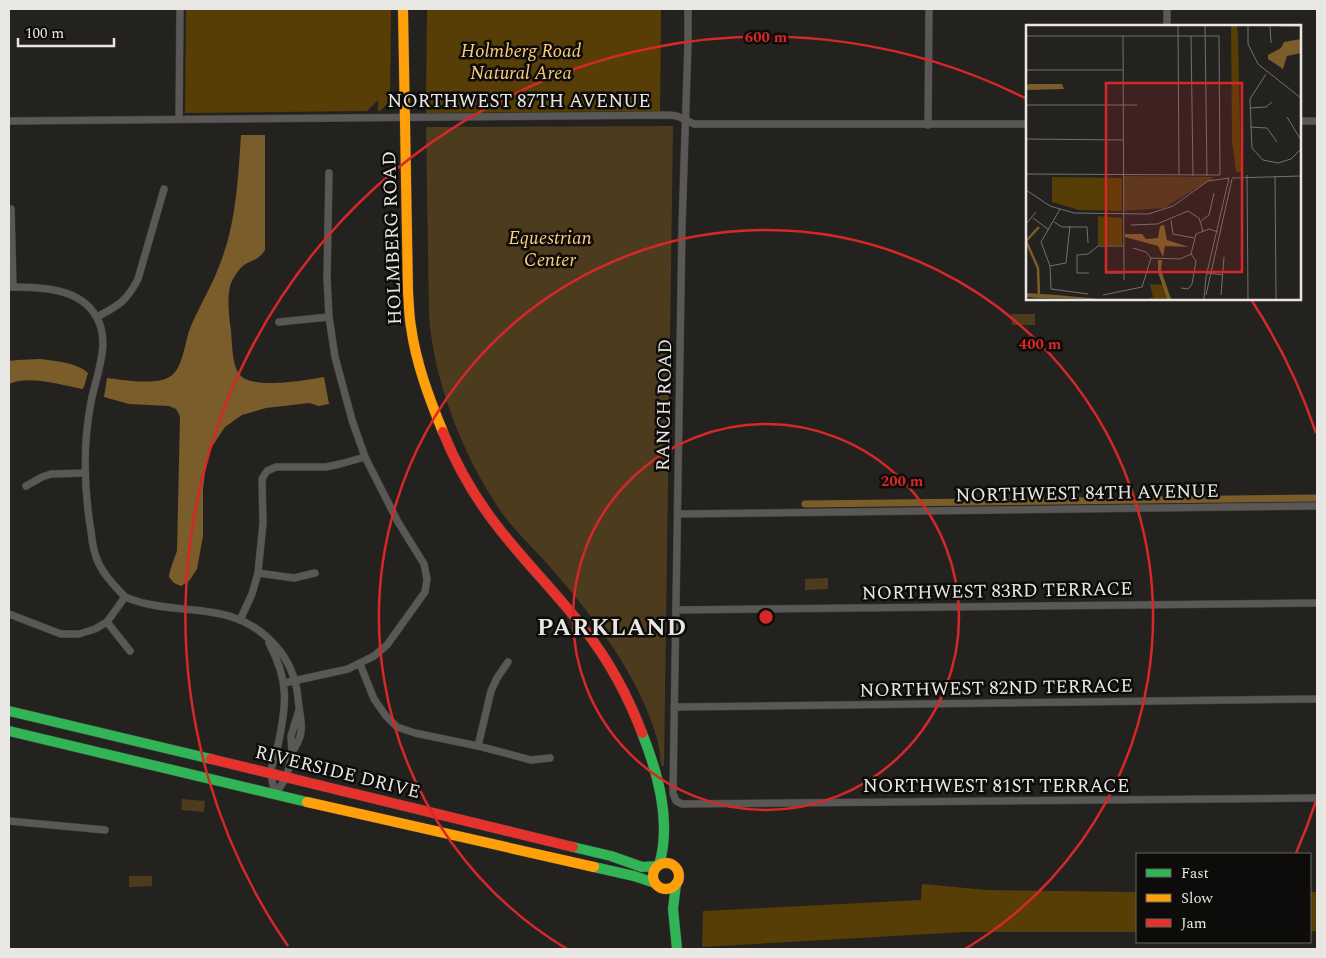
<svg xmlns="http://www.w3.org/2000/svg" width="1326" height="958" font-family="Spectral,serif">
<style>
.green{fill:#4d3b1d}
.forest{fill:#573e06}
.water{fill:#7a5d2b}
.lines{fill:none;stroke-linecap:round;stroke-linejoin:round}
.canal{stroke:#7a5d2b;stroke-width:7}
.street-casing{stroke:#3f3e3b;stroke-width:8}
.fast-casing{stroke:#3f3e3b;stroke-width:11}
.slow-casing{stroke:#3f3e3b;stroke-width:11}
.jam-casing{stroke:#3f3e3b;stroke-width:11}
.street{stroke:#5a5856;stroke-width:7}
.fast{stroke:#30b455;stroke-width:10}
.slow{stroke:#ff9f0a;stroke-width:10}
.jam{stroke:#e5322d;stroke-width:10}
.ring{fill:none;stroke:#d62828;stroke-width:2.5}
.labels{text-anchor:middle;stroke-width:5;stroke-linejoin:round;paint-order:stroke}
.park-label{font-size:19px;font-style:italic;fill:#fccd7c;stroke:#0e0c0a}
.street-label{font-size:19px;fill:#e9e7e4;stroke:#0e0c0a}
.district-label{font-size:24px;font-weight:bold;letter-spacing:1px;fill:#e9e7e4;stroke:#0e0c0a}
.inset-river{fill:none;stroke:#7a5d2b;stroke-width:2.5}
.inset-road{fill:none;stroke:#73716e;stroke-width:1}
.view{fill:#d62828;fill-opacity:0.15;stroke:#d62828;stroke-width:2.5}
.inset-edge{fill:none;stroke:#e9e7e4;stroke-width:2.5}
.centre{fill:#d62828;stroke:#0e0c0a;stroke-width:2.5}
.ring-label{font-size:15px;text-anchor:middle;font-weight:bold;fill:#d62828;stroke:#0e0c0a;stroke-width:5;stroke-linejoin:round;paint-order:stroke}
</style>
<rect width="100%" height="100%" fill="#24221f"/>
<g class="green">
<path d="M 673,126 L 664,766 L 661,766 C 660,755 659,743 655,732 C 635,670 593,616 550,567 C 536,550 518,535 505,517 C 465,462 433,381 429,314 L 426,127 Z"/>
<polygon points="1011,314 1035,314 1035,325 1012,325"/>
<polygon points="828,578 828,589 805,590 805,579"/>
<polygon points="182,799 205,801 204,812 181,810"/>
<polygon points="129,876 152,876 152,886 129,887"/>
</g>
<g class="forest">
<polygon points="186,9 391,9 390,101 380,111 378,111 378,100 367,111 185,113"/>
<polygon points="427,9 661,9 660,111 426,113"/>
<polygon points="922,884 987,890 1137,892 1137,932 964,932 702,947 703,911 921,900"/>
<rect x="1310" y="892" width="7" height="39"/>
</g>
<g class="water">
<path d="M 241,135 L 265,135 L 265,250 C 258,261 253,259 244,265 C 239,269 235,275 232,281 C 226,293 229,317 231,330 C 232,342 232,366 240,375 C 253,390 306,380 324,377 L 329,404 L 319,406 L 309,403 L 266,408 L 242,415 L 225,427 L 211,448 L 206,465 L 203,489 L 203,536 L 197,569 L 189,581 L 181,586 L 174,583 L 169,577 C 170,568 174,560 177,551 L 180,416 L 176,409 L 169,406 L 129,404 L 104,397 L 107,378 C 125,380 156,386 171,376 C 182,369 185,344 189,331 C 197,310 210,290 218,269 C 236,227 238,180 241,135 Z"/>
<path d="M 40,359 C 55,361 76,362 88,373 L 84,387 L 82,389 C 61,385 29,375 9,384 L 9,361 L 18,360 Z"/>
</g>
<g class="lines">
<polyline class="canal" points="805,504 1317,498"/>
<g class="street-casing">
<g id="street">
<polyline points="688,9 688,43 682,226 673,793 676,801 682,804 1317,798"/>
<polyline points="1167,26 1167,9"/>
<polyline points="179,119 180,9"/>
<polyline points="9,121 669,115 677,116 694,124 1027,124"/>
<polyline points="1300,121 1317,121"/>
<polyline points="928,125 929,9"/>
<polyline points="11,209 13,287"/>
<path d="M 9,287 C 39,287 81,287 97,318 C 111,343 96,376 91,402 C 83,443 84,490 91,531 C 92,542 94,554 99,564 C 105,577 115,586 125,597"/>
<path d="M 97,317 C 119,305 126,302 138,279 L 164,189"/>
<polyline points="279,322 329,317"/>
<polyline points="26,486 42,477 51,474 85,473"/>
<polyline points="678,514 1317,506"/>
<polyline points="258,573 294,578 315,573"/>
<polyline points="676,610 1317,603"/>
<path d="M 9,614 L 61,634 L 79,634 L 95,629 L 107,622 L 125,597 C 130,599 136,601 143,603 C 191,615 235,602 274,644 C 288,659 296,678 298,698 C 300,722 307,731 292,752"/>
<polyline points="240,620 252,594 258,573 263,523 262,479 267,471 276,467 326,467 340,464 365,457"/>
<polyline points="107,622 130,651"/>
<path d="M 269,643 C 289,681 287,703 278,745 C 276,754 272,763 271,771 C 271,779 274,787 275,795"/>
<polyline points="360,664 374,699 386,716 397,727 415,733 478,746 531,760 550,758"/>
<polyline points="284,683 348,669 374,656 387,645 425,592 427,579 424,564 398,522 365,457 352,420 335,357 329,317 327,278 329,173"/>
<polyline points="674,707 1317,699"/>
<polyline points="478,746 491,691 497,678 508,662"/>
<polyline points="275,795 287,776 292,752 291,736 299,710"/>
<polyline points="9,821 105,830"/>
</g>
</g>
<g class="fast-casing">
<g id="fast">
<polyline points="9,711 211,759"/>
<polyline points="9,731 307,802"/>
<path d="M 642,733 C 658,773 672,822 659,865"/>
<polyline points="573,847 611,856 642,867 658,866"/>
<polyline points="594,867 634,876 655,883"/>
<polyline points="676,884 673,909 677,949"/>
</g>
</g>
<g class="slow-casing">
<g id="slow">
<path d="M 403,9 L 408,292 C 409,304 409,316 411,327 C 416,363 429,398 443,432"/>
<polyline points="307,802 594,867"/>
<circle cx="666" cy="876" r="13"/>
</g>
</g>
<g class="jam-casing">
<g id="jam">
<path d="M 443,432 C 457,467 477,501 501,531 C 528,565 558,595 585,630 C 609,661 628,696 642,733"/>
<polyline points="211,759 573,847"/>
</g>
</g>
<use href="#street" class="street"/>
<use href="#fast" class="fast"/>
<use href="#slow" class="slow"/>
<use href="#jam" class="jam"/>
</g>
<g class="ring">
<circle cx="766" cy="617" r="193"/>
<path d="M567 949A387 387 0 1 1 965 949"/>
<path d="M1316 801A580 580 0 0 1 1296 853M288 946A580 580 0 0 1 1025 98M1252 301A580 580 0 0 1 1316 433"/>
</g>
<g class="labels">
<g class="park-label">
<text x="521" y="57">Holmberg Road<tspan x="521" dy="22">Natural Area</tspan></text>
<text x="550" y="244">Equestrian<tspan x="550" dy="22">Center</tspan></text>
</g>
<g class="street-label">
<text x="519" y="107">NORTHWEST 87TH AVENUE</text>
<text transform="translate(391 238) rotate(-92)" y="7">HOLMBERG ROAD</text>
<text transform="translate(663 405) rotate(-89)" y="7">RANCH ROAD</text>
<text transform="translate(1087 492) rotate(-1)" y="7">NORTHWEST 84TH AVENUE</text>
<text transform="translate(997 590) rotate(-1)" y="7">NORTHWEST 83RD TERRACE</text>
<text transform="translate(996 687) rotate(-1)" y="7">NORTHWEST 82ND TERRACE</text>
<text transform="translate(338 771) rotate(14)" y="7">RIVERSIDE DRIVE</text>
<text x="996" y="792">NORTHWEST 81ST TERRACE</text>
</g>
<g class="district-label">
<text x="612" y="635">PARKLAND</text>
</g>
</g>
<g transform="translate(1026 25)">
<rect width="275" height="275" fill="#24221f"/>
<path d="M 98,151 L 189,152 L 138,183 L 98,186 Z" fill="#4d3b1d"/>
<path d="M 205,1 L 211,1 L 212,10 L 215,147 L 210,147 L 206,116 ZM 26,152 L 96,153 L 96,186 L 53,185 L 26,177 ZM 72,191 L 96,193 L 96,220 L 72,220 ZM 124,259 L 138,260 L 141,274 L 122,274 L 127,272 Z" fill="#573e06"/>
<path d="M 275,14 L 275,28 L 261,31 L 257,44 L 242,34 L 242,30 L 255,23 L 258,17 ZM 4,59 L 36,59 L 38,64 L 0,65 L 0,60 ZM 138,200 L 141,215 L 163,222 L 139,221 L 137,232 L 132,221 L 99,212 L 99,209 L 116,209 L 120,214 L 132,213 L 134,201 ZM 132,235 L 136,235 L 135,245 L 145,274 L 141,274 L 132,247 ZM 0,268 L 31,270 L 74,274 L 12,273 L 0,272 Z" fill="#7a5d2b"/>
<path class="inset-river" d="M 0,216 L 12,243 L 13,271M 0,216 L 13,202"/>
<path class="inset-road" d="M 152,1 L 153,150M 179,1 L 181,151M 222,1 L 222,19 L 232,39 L 275,73M 244,1 L 245,18M 255,1 L 275,1M 0,11 L 193,11 L 194,150 L 0,149M 97,11 L 98,255M 165,11 L 167,151M 0,45 L 97,45M 240,49 L 224,74 L 226,123 L 237,135 L 252,138 L 265,134 L 275,124M 0,80 L 111,80M 224,83 L 240,82 L 246,77M 261,92 L 275,115M 224,102 L 241,103 L 251,117M 0,114 L 98,115M 221,150 L 222,274M 249,151 L 250,274M 206,153 L 275,151M 0,165 L 24,181 L 48,188 L 122,189 L 147,181 L 182,156 L 203,153M 34,184 L 15,217 L 24,241 L 25,264 L 62,269M 7,193 L 23,205M 145,195 L 147,209 L 168,213M 175,196 L 183,190 L 188,168M 28,197 L 36,202 L 61,202 L 62,218M 0,199 L 10,187M 105,200 L 131,199 L 162,186 L 173,193 L 177,206M 170,209 L 183,204 L 192,207M 107,223 L 120,227 L 125,233M 125,233 L 154,234 L 165,229M 24,241 L 40,238 L 44,201M 63,248 L 51,248 L 51,230 L 62,229 L 72,221 L 97,221M 79,248 L 97,248M 181,248 L 197,250M 155,263 L 162,264 L 166,259 L 170,236 L 165,229 L 170,209M 77,270 L 116,262 L 125,233M 180,270 L 206,154M 195,270 L 198,232M 178,274 L 180,252 L 203,153"/>
<path class="view" d="M 80,58 L 216,58 L 216,247 L 80,247 Z"/>
<rect width="275" height="275" class="inset-edge"/>
</g>
<circle cx="766" cy="617" r="8" class="centre"/>
<g class="ring-label">
<text x="766" y="42">600 m</text>
<text x="1040" y="349">400 m</text>
<text x="902" y="486">200 m</text>
</g>
<rect width="1326" height="958" fill="none" stroke="#e9e7e4" stroke-width="20"/>
<rect x="1136" y="853" width="175" height="90" fill="#0e0c0a" stroke="#666461"/>
<rect x="1146" y="869" width="25" height="8" fill="#30b455" stroke="#666461"/>
<text x="1181" y="878" font-size="15" fill="#e9e7e4">Fast</text>
<rect x="1146" y="894" width="25" height="8" fill="#ff9f0a" stroke="#666461"/>
<text x="1181" y="903" font-size="15" fill="#e9e7e4">Slow</text>
<rect x="1146" y="919" width="25" height="8" fill="#e5322d" stroke="#666461"/>
<text x="1181" y="928" font-size="15" fill="#e9e7e4">Jam</text>
<path d="M18 38v8h96v-8" fill="none" stroke="#e9e7e4" stroke-width="2.5"/>
<text x="25" y="38" font-size="15" fill="#e9e7e4" stroke="#0e0c0a" stroke-width="4" paint-order="stroke">100 m</text>
</svg>
